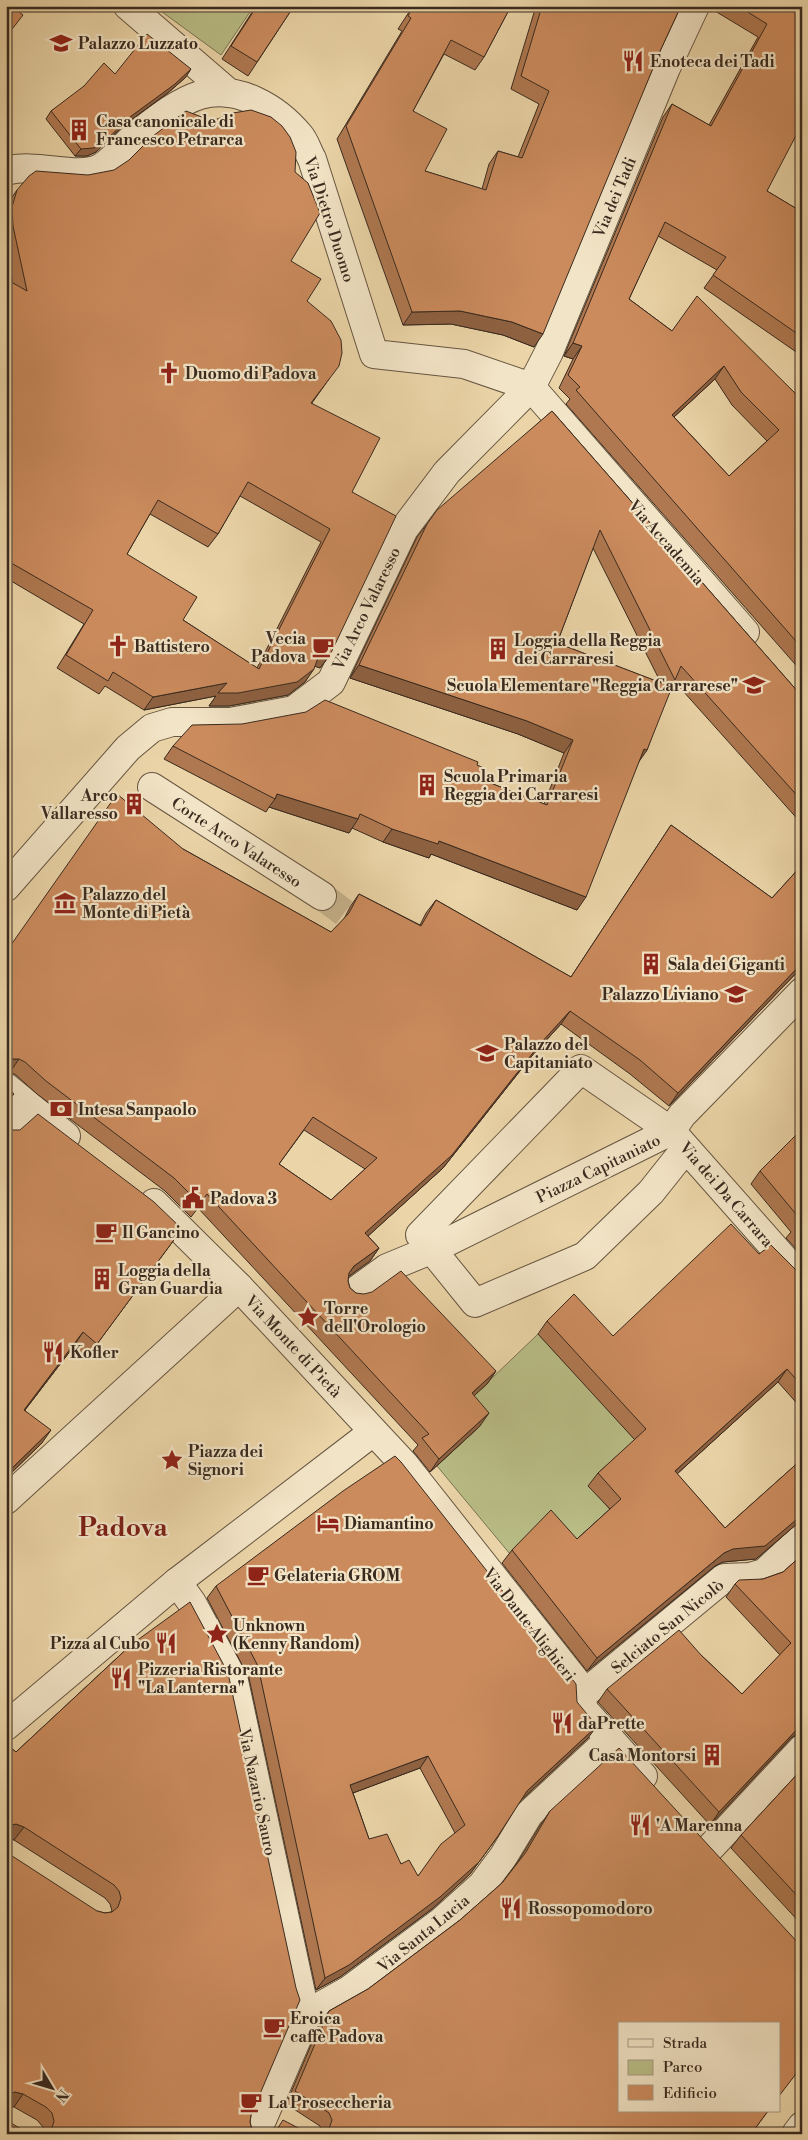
<svg xmlns="http://www.w3.org/2000/svg" width="808" height="2140" font-family="'Libre Bodoni',serif">
<style>
.green{fill:#b9bd86;stroke:#797452}
.lines{fill:none;stroke-linecap:round;stroke-linejoin:round}
.minor-tunnel{stroke:#c7b38d;stroke-width:28;stroke-dasharray:28 14;stroke-linecap:butt}
.minor-casing{stroke:#665541;stroke-width:30}
.minor{stroke:#f2e4c6;stroke-width:28}
.wall{fill:#af7850;stroke:#392a1f;fill-rule:evenodd}
.shaded-wall{fill:#8e6141;stroke:#392a1f}
.building{fill:#cb8b5d;stroke:#392a1f;fill-rule:evenodd}
.labels{text-anchor:middle;stroke-width:4.5;stroke-linejoin:round;paint-order:stroke}
.poi-label{font-size:16px;font-weight:bold;fill:#392a1f;stroke:#f2e4c6;text-anchor:start}
.street-label{font-size:16px;fill:#392a1f;stroke:#f2e4c6}
.town-label{font-size:26px;font-weight:bold;fill:#7a1f14;stroke:#f2e4c6}
</style>
<rect width="100%" height="100%" fill="#ebd5a8"/>
<filter id="stains"><feTurbulence type="fractalNoise" baseFrequency=".004" numOctaves="4"/><feColorMatrix values="0 0 0 0 .2 0 0 0 0 .09 0 0 0 0 .02 0 0 0 .5 -.17"/></filter>
<radialGradient id="worn" r=".72"><stop offset=".6" stop-color="#630" stop-opacity="0"/><stop offset="1" stop-color="#630" stop-opacity=".3"/></radialGradient>
<g class="green">
<polygon points="154,6 254,6 221,55"/>
<polygon points="538,1334 650,1456 589,1486 612,1512 568,1552 510,1554 437,1466 480,1426 463,1406"/>
</g>
<g class="lines">
<polyline class="minor-tunnel" points="322,896 375,936"/>
<g class="minor-casing">
<g id="minor">
<polyline points="128,6 229,93"/>
<path d="M 6,171 C 37,162 76,180 100,168 C 115,160 125,143 139,133 C 157,119 178,102 200,95 C 237,84 277,108 300,136 C 305,142 308,152 312,159 L 374,354 L 464,364 L 531,387 L 745,632"/>
<polyline points="152,787 322,896"/>
<polyline points="6,887 128,748 152,728 172,722 230,722 294,710 331,682 404,529 447,472 531,387 549,352 666,68 695,6"/>
<polyline points="6,1087 66,1136"/>
<polyline points="6,1128 27,1106"/>
<polyline points="686,1148 651,1192 585,1256 475,1303 420,1235 581,1069 671,1131 802,1279"/>
<polyline points="154,1203 239,1287 404,1464 585,1693 582,1701 584,1710 643,1776"/>
<polyline points="354,1292 387,1268 433,1249 671,1131 682,1115 802,992"/>
<polyline points="6,1500 239,1287"/>
<polyline points="177,1582 192,1603 234,1681 302,1998 308,2013"/>
<polyline points="585,1693 724,1578 750,1577 764,1573 802,1538"/>
<polyline points="6,1726 177,1582 373,1432"/>
<polyline points="709,1849 802,1749"/>
<polyline points="256,2134 308,2013 349,1990 442,1921 482,1885 503,1857 529,1814 610,1739"/>
<polyline points="796,2134 802,2126"/>
</g>
</g>
<use href="#minor" class="minor"/>
</g>
<g class="wall">
<polygon points="256,6 294,6 248,76 222,59"/>
<polygon points="407,6 511,6 484,57 475,70 444,54 413,111 425,171 482,189 489,164 498,151 518,157 539,104 511,89 536,6 681,6 661,49 534,347 503,335 451,324 403,325 337,139 402,31 398,29 411,9"/>
<path d="M 710,6 L 802,6 L 767,191 L 802,212 L 802,356 L 704,288 L 717,270 L 658,236 L 629,299 L 672,331 L 802,400 L 802,441 L 799,443 L 802,446 L 802,672 L 566,404 L 570,399 L 559,388 L 573,359 L 564,356 L 663,117 L 672,104 L 709,125 L 758,37 L 710,8 ZM 715,379 L 732,405 L 767,441 L 729,476 L 674,417 Z"/>
<polygon points="115,74 186,77 169,92 124,125 96,152 87,156 75,156 46,119 51,111"/>
<path d="M 17,190 L 291,261 L 307,301 L 329,379 L 312,403 L 352,492 L 330,655 L 320,668 L 315,666 L 305,682 L 288,695 L 229,706 L 209,706 L 216,696 L 144,710 L 105,686 L 99,694 L 57,668 L 84,624 L 6,578 L 6,279 L 13,284 L 6,249 L 6,209 L 8,203 ZM 240,496 L 321,542 L 257,668 L 183,620 L 127,554 L 150,514 L 208,547 L 218,534 Z"/>
<path d="M 552,411 L 799,693 L 802,695 L 802,824 L 674,681 L 670,687 L 647,750 L 639,761 L 577,910 L 431,854 L 429,858 L 383,842 L 352,828 L 349,833 L 269,807 L 266,812 L 164,759 L 173,746 L 477,765 L 480,779 L 544,804 L 564,753 L 518,734 L 350,678 L 417,537 L 427,524 ZM 593,548 L 661,683 L 557,643 Z"/>
<path d="M 671,825 L 772,898 L 802,865 L 802,967 L 669,1106 L 630,1074 L 561,1024 L 531,1057 L 443,1168 L 368,1236 L 379,1248 L 370,1261 L 348,1277 L 348,1281 L 350,1288 L 356,1293 L 496,1371 L 487,1384 L 474,1395 L 480,1426 L 430,1472 L 413,1451 L 418,1445 L 198,1208 L 191,1217 L 165,1191 L 37,1094 L 16,1075 L 10,1072 L 6,1072 L 183,849 L 331,932 L 344,919 L 350,907 L 359,894 L 420,925 L 426,913 L 436,900 L 571,977 ZM 304,1130 L 365,1169 L 331,1200 L 279,1164 Z"/>
<polygon points="6,1127 172,1242 87,1357 74,1346 25,1410 42,1443 6,1478"/>
<polygon points="802,1129 802,1255 786,1238 791,1232 751,1184 760,1171"/>
<polygon points="759,1254 802,1276 802,1409 778,1382 677,1474 725,1528 802,1459 802,1523 798,1523 756,1559 723,1562 715,1566 587,1671 502,1563 512,1550 577,1539 610,1509 588,1486 598,1473 635,1440 538,1334 547,1321 613,1336"/>
<polygon points="802,1555 797,1734 791,1738 710,1825 598,1702 607,1689 701,1655 742,1694 780,1655 726,1597 735,1584 763,1579 783,1572"/>
<path d="M 216,1586 L 577,1702 L 588,1738 L 520,1801 L 498,1836 L 470,1874 L 432,1909 L 340,1977 L 316,1990 L 249,1678 L 207,1598 ZM 420,1768 L 455,1833 L 418,1876 L 369,1839 L 353,1793 Z"/>
<polygon points="132,1644 251,2115 250,2122 252,2130 257,2134 44,2134 43,2127 37,2120 14,2107 97,1911 105,1913 111,1912 112,1911 110,1904 105,1898 14,1840 6,1838 6,1744 16,1752"/>
<polygon points="802,1769 802,1925 731,1848 741,1835"/>
<polygon points="550,1811 768,2111 751,2134 322,2134 320,2126 286,2104 320,2024 329,2011 368,1989 460,1920 502,1883 519,1860 541,1824"/>
</g>
<g class="shaded-wall">
<polygon points="191,69 186,77 169,92 124,125 96,152 87,156 75,156 81,149 130,117"/>
<polygon points="460,311 512,322 543,334 534,347 503,335 451,324 403,325 412,312"/>
<polygon points="573,343 582,346 573,359 564,356"/>
<polygon points="724,366 715,379 662,428 672,415"/>
<polygon points="802,437 802,441 788,455 797,441"/>
<polygon points="320,652 330,655 320,668 311,665"/>
<polygon points="359,665 527,721 573,740 564,753 518,734 350,678"/>
<polygon points="314,669 305,682 288,695 229,706 209,706 216,696 144,710 153,697 227,683"/>
<polygon points="644,749 647,750 638,763"/>
<polygon points="277,794 358,819 349,833 269,807 275,799"/>
<polygon points="392,829 439,841 586,897 577,910 431,854 429,858 383,842"/>
<polygon points="802,963 802,967 669,1106 678,1093"/>
<polygon points="570,1011 561,1024 531,1057 443,1168 356,1247 365,1233"/>
<polygon points="11,1059 19,1059 10,1072 6,1072 6,1062"/>
<polygon points="182,1229 172,1242 87,1357 97,1344"/>
<polygon points="379,1248 370,1261 345,1279 340,1286 354,1266"/>
<polygon points="83,1332 74,1346 15,1423 24,1410"/>
<polygon points="787,1369 778,1382 666,1484 675,1471"/>
<polygon points="496,1371 487,1384 463,1406 472,1393"/>
<polygon points="489,1413 480,1426 430,1472 439,1459"/>
<polygon points="51,1430 42,1443 6,1478 6,1474"/>
<polygon points="802,1515 802,1523 798,1523 756,1559 723,1562 715,1566 587,1671 597,1658 724,1553"/>
<polygon points="802,1724 802,1734 797,1734 791,1738 710,1825 719,1812"/>
<polygon points="597,1726 588,1738 518,1803 527,1791"/>
<polygon points="428,1756 420,1768 342,1797 350,1785"/>
<polygon points="16,1824 24,1827 14,1840 6,1838 6,1828 8,1826"/>
<polygon points="498,1836 470,1874 432,1909 340,1977 316,1990 325,1978"/>
<polygon points="15,2092 23,2094 14,2107 6,2106 6,2095"/>
</g>
<g class="building">
<polygon points="6,6 11,6 23,15 6,37"/>
<polygon points="257,6 294,6 257,62 231,46"/>
<polygon points="413,6 511,6 484,57 451,40 413,111 447,129 425,171 486,190 498,151 522,158 549,91 521,76 542,6 681,6 661,49 543,334 512,322 460,311 412,312 346,126 411,18 408,16"/>
<path d="M 738,6 L 802,6 L 802,124 L 767,191 L 802,212 L 802,337 L 713,275 L 726,257 L 665,222 L 629,299 L 672,331 L 697,296 L 802,400 L 802,437 L 797,441 L 802,446 L 802,648 L 576,390 L 580,387 L 568,375 L 582,346 L 573,343 L 672,104 L 711,126 L 767,24 ZM 724,366 L 741,392 L 779,430 L 729,476 L 672,415 Z"/>
<polygon points="147,34 191,69 175,84 130,117 102,144 93,148 81,149 51,111 84,86 104,63 115,74"/>
<path d="M 251,110 L 271,117 L 282,126 L 290,137 L 296,152 L 295,172 L 308,183 L 320,213 L 291,261 L 321,279 L 307,301 L 331,321 L 341,340 L 342,353 L 339,366 L 311,403 L 380,438 L 352,492 L 396,516 L 330,655 L 320,652 L 314,669 L 297,682 L 238,693 L 218,693 L 227,683 L 153,697 L 113,672 L 108,681 L 66,655 L 93,610 L 6,560 L 6,279 L 27,291 L 13,226 L 12,207 L 17,190 L 29,176 L 36,171 L 88,175 L 114,170 L 129,160 L 153,136 L 186,111 L 212,121 L 233,113 ZM 248,482 L 330,529 L 259,669 L 183,620 L 197,597 L 127,554 L 158,500 L 218,534 Z"/>
<polygon points="552,411 799,693 802,695 802,801 681,666 675,680 600,530 557,643 672,687 647,750 644,749 586,897 439,841 438,844 392,829 360,814 358,819 277,794 275,799 173,746 192,725 242,724 306,712 325,700 478,762 477,765 484,768 480,779 547,805 573,740 527,721 359,665 427,524 437,510"/>
<path d="M 117,794 L 183,849 L 331,932 L 349,913 L 359,894 L 421,926 L 436,900 L 571,977 L 671,825 L 772,898 L 802,865 L 802,963 L 678,1093 L 640,1060 L 570,1011 L 540,1044 L 452,1155 L 365,1233 L 379,1248 L 354,1266 L 349,1273 L 348,1281 L 350,1288 L 356,1293 L 364,1294 L 372,1292 L 401,1271 L 496,1371 L 472,1393 L 489,1413 L 439,1459 L 422,1438 L 429,1434 L 207,1194 L 200,1204 L 174,1178 L 46,1081 L 25,1062 L 19,1059 L 11,1059 L 6,1062 L 6,952 ZM 313,1117 L 377,1158 L 331,1200 L 279,1164 Z"/>
<polygon points="6,1085 14,1094 6,1103"/>
<polygon points="38,1114 154,1202 182,1229 97,1344 83,1332 24,1410 51,1430 6,1474 6,1127 12,1130 20,1130"/>
<polygon points="802,1129 802,1232 796,1225 801,1220 760,1171"/>
<polygon points="731,1224 759,1254 771,1245 802,1276 802,1386 787,1369 675,1471 725,1528 802,1459 802,1515 765,1546 733,1549 724,1553 597,1658 512,1550 551,1510 577,1539 621,1499 598,1473 646,1429 547,1321 574,1294 613,1336"/>
<path d="M 395,1456 L 401,1462 L 576,1684 L 577,1702 L 597,1726 L 527,1791 L 498,1836 L 479,1862 L 440,1897 L 349,1965 L 325,1978 L 258,1666 L 216,1586 L 343,1491 ZM 428,1756 L 465,1825 L 441,1844 L 418,1876 L 409,1860 L 401,1864 L 387,1834 L 369,1839 L 350,1785 Z"/>
<polygon points="802,1555 802,1724 719,1812 607,1689 679,1630 701,1655 742,1694 791,1643 735,1584 739,1580 763,1579 783,1572"/>
<polygon points="190,1602 228,1673 296,1988 300,2000 251,2115 250,2122 252,2130 257,2134 46,2134 52,2128 54,2121 52,2113 46,2107 23,2094 15,2092 6,2095 6,1852 97,1911 105,1913 112,1912 118,1907 121,1898 119,1891 114,1885 24,1827 16,1824 8,1826 6,1828 6,1744 16,1752 132,1644"/>
<polygon points="619,1748 800,1945 802,1947 802,2066 779,2096 779,2024 619,2024 619,2111 768,2111 751,2134 324,2134 329,2129 332,2120 329,2113 295,2091 329,2011 368,1989 460,1920 502,1883 526,1852 550,1811"/>
<polygon points="802,1769 802,1901 741,1835"/>
<polygon points="6,2120 8,2121 29,2134 6,2134"/>
<polygon points="283,2120 310,2134 274,2134"/>
</g>
<defs>
<g id="university-bare" transform="scale(1.725)"><path d="M0-5L7-2L0 1L-7-2ZM-4 1L0 2.5L4 1V4Q0 6-4 4Z" fill="#8f2418" stroke="#f2e4c6" stroke-width="2.5" paint-order="stroke"/></g>
<g id="restaurant-bare" transform="scale(1.725)"><path d="M-5-6h1v4h1v-4h1v4h1v-4h1v5L-1.5 .5V6h-2V.5L-5-1ZM5-6V6H3V1.5H1.5Q1.5-4 5-6Z" fill="#8f2418" stroke="#f2e4c6" stroke-width="2.5" paint-order="stroke"/></g>
<g id="building-bare" transform="scale(1.725)"><path d="M-4-6H4V6H1V3H-1V6H-4ZM-2.5-4.3h1.7v1.8h-1.7ZM.8-4.3h1.7v1.8H.8ZM-2.5-1h1.7V.8h-1.7ZM.8-1h1.7V.8H.8Z" fill="#8f2418" stroke="#f2e4c6" stroke-width="2.5" paint-order="stroke"/></g>
<g id="church-bare" transform="scale(1.725)"><path d="M-1.2-6h2.4v3.5h3.3v2.4h-3.3V6h-2.4V-.1h-3.3v-2.4h3.3Z" fill="#8f2418" stroke="#f2e4c6" stroke-width="2.5" paint-order="stroke"/></g>
<g id="cafe-bare" transform="scale(1.725)"><path d="M-5.5-4.5H6V0H3Q3 3.5 0 3.5H-2.5Q-5.5 3.5-5.5 0ZM3-3.2v2h1.7v-2ZM-6 4.5H4V6H-6Z" fill="#8f2418" stroke="#f2e4c6" stroke-width="2.5" paint-order="stroke"/></g>
<g id="school-bare" transform="scale(1.725)"><path d="M0-5L7-2L0 1L-7-2ZM-4 1L0 2.5L4 1V4Q0 6-4 4Z" fill="#8f2418" stroke="#f2e4c6" stroke-width="2.5" paint-order="stroke"/></g>
<g id="museum-bare" transform="scale(1.725)"><path d="M0-6L6-3V-2H-6V-3ZM-5-1h2V3h-2ZM-1-1h2V3h-2ZM3-1h2V3H3ZM-6 4H6V6H-6Z" fill="#8f2418" stroke="#f2e4c6" stroke-width="2.5" paint-order="stroke"/></g>
<g id="bank-bare" transform="scale(1.725)"><path d="M-6-4H6V4H-6ZM0-2.3a2.3 2.3 0 1 0 0 4.6a2.3 2.3 0 1 0 0-4.6Z" fill="#8f2418" stroke="#f2e4c6" stroke-width="2.5" paint-order="stroke"/></g>
<g id="civic-bare" transform="scale(1.725)"><path d="M-.6-6.5H3V-4.5H.6V-3L4-1V1h2V6H-6V1h2V-1L-.6-3ZM-1.2 2.5V6h2.4V2.5Z" fill="#8f2418" stroke="#f2e4c6" stroke-width="2.5" paint-order="stroke"/></g>
<g id="sight-bare" transform="scale(1.725)"><path d="M0-6L1.8-2.2L6-1.7L2.9 1.2L3.7 5.4L0 3.3L-3.7 5.4L-2.9 1.2L-6-1.7L-1.8-2.2Z" fill="#8f2418" stroke="#f2e4c6" stroke-width="2.5" paint-order="stroke"/></g>
<g id="hotel-bare" transform="scale(1.725)"><path d="M-6-4.5h1.5V1H6V5H4.5V3h-9V5H-6ZM-4 0a1.8 1.8 0 1 1 3.6 0ZM.5 0V-2.5h3Q6-2.5 6 0Z" fill="#8f2418" stroke="#f2e4c6" stroke-width="2.5" paint-order="stroke"/></g>
</defs>
<g fill-rule="evenodd">
<use href="#university-bare" x="61" y="43"/>
<use href="#restaurant-bare" x="633" y="61"/>
<use href="#building-bare" x="79" y="130"/>
<use href="#church-bare" x="169" y="373"/>
<use href="#church-bare" x="118" y="646"/>
<use href="#cafe-bare" x="323" y="647"/>
<use href="#building-bare" x="498" y="649"/>
<use href="#school-bare" x="754" y="685"/>
<use href="#building-bare" x="427" y="785"/>
<use href="#building-bare" x="134" y="804"/>
<use href="#museum-bare" x="65" y="903"/>
<use href="#building-bare" x="651" y="964"/>
<use href="#university-bare" x="736" y="994"/>
<use href="#university-bare" x="487" y="1053"/>
<use href="#bank-bare" x="61" y="1109"/>
<use href="#civic-bare" x="193" y="1198"/>
<use href="#cafe-bare" x="106" y="1232"/>
<use href="#building-bare" x="102" y="1279"/>
<use href="#sight-bare" x="308" y="1317"/>
<use href="#restaurant-bare" x="53" y="1352"/>
<use href="#sight-bare" x="172" y="1460"/>
<use href="#hotel-bare" x="328" y="1523"/>
<use href="#cafe-bare" x="258" y="1575"/>
<use href="#sight-bare" x="217" y="1634"/>
<use href="#restaurant-bare" x="166" y="1643"/>
<use href="#restaurant-bare" x="121" y="1678"/>
<use href="#restaurant-bare" x="562" y="1723"/>
<use href="#building-bare" x="712" y="1755"/>
<use href="#restaurant-bare" x="640" y="1825"/>
<use href="#restaurant-bare" x="511" y="1908"/>
<use href="#cafe-bare" x="274" y="2027"/>
<use href="#cafe-bare" x="251" y="2102"/>
</g>
<g class="labels">
<g class="poi-label">
<text x="78" y="49">Palazzo Luzzato</text>
<text x="650" y="67">Enoteca dei Tadi</text>
<text x="96" y="127">Casa canonicale di<tspan x="96" dy="18">Francesco Petrarca</tspan></text>
<text x="185" y="379">Duomo di Padova</text>
<text x="306" y="644" text-anchor="end">Vecia<tspan x="306" dy="18">Padova</tspan></text>
<text x="514" y="646">Loggia della Reggia<tspan x="514" dy="18">dei Carraresi</tspan></text>
<text x="134" y="652">Battistero</text>
<text x="738" y="691" text-anchor="end">Scuola Elementare "Reggia Carrarese"</text>
<text x="444" y="782">Scuola Primaria<tspan x="444" dy="18">Reggia dei Carraresi</tspan></text>
<text x="118" y="801" text-anchor="end">Arco<tspan x="118" dy="18">Vallaresso</tspan></text>
<text x="82" y="900">Palazzo del<tspan x="82" dy="18">Monte di Pietà</tspan></text>
<text x="668" y="970">Sala dei Giganti</text>
<text x="719" y="1000" text-anchor="end">Palazzo Liviano</text>
<text x="504" y="1050">Palazzo del<tspan x="504" dy="18">Capitaniato</tspan></text>
<text x="78" y="1115">Intesa Sanpaolo</text>
<text x="210" y="1204">Padova 3</text>
<text x="122" y="1238">Il Gancino</text>
<text x="118" y="1276">Loggia della<tspan x="118" dy="18">Gran Guardia</tspan></text>
<text x="324" y="1314">Torre<tspan x="324" dy="18">dell'Orologio</tspan></text>
<text x="70" y="1358">Kofler</text>
<text x="188" y="1457">Piazza dei<tspan x="188" dy="18">Signori</tspan></text>
<text x="344" y="1529">Diamantino</text>
<text x="274" y="1581">Gelateria GROM</text>
<text x="233" y="1631">Unknown<tspan x="233" dy="18">(Kenny Random)</tspan></text>
<text x="150" y="1649" text-anchor="end">Pizza al Cubo</text>
<text x="138" y="1675">Pizzeria Ristorante<tspan x="138" dy="18">"La Lanterna"</tspan></text>
<text x="578" y="1729">daPrette</text>
<text x="696" y="1761" text-anchor="end">Casa Montorsi</text>
<text x="656" y="1831">'A Marenna</text>
<text x="528" y="1914">Rossopomodoro</text>
<text x="290" y="2024">Eroica<tspan x="290" dy="18">caffè Padova</tspan></text>
<text x="268" y="2108">La Proseccheria</text>
</g>
<g class="street-label">
<text transform="translate(614 197) rotate(-67)" y="6">Via dei Tadi</text>
<text transform="translate(330 219) rotate(72)" y="6">Via Dietro Duomo</text>
<text transform="translate(667 542) rotate(49)" y="6">Via Accademia</text>
<text transform="translate(366 608) rotate(-64)" y="6">Via Arco Valaresso</text>
<text transform="translate(237 842) rotate(33)" y="6">Corte Arco Valaresso</text>
<text transform="translate(598 1168) rotate(-26)" y="6">Piazza Capitaniato</text>
<text transform="translate(727 1194) rotate(49)" y="6">Via dei Da Carrara</text>
<text transform="translate(294 1346) rotate(47)" y="6">Via Monte di Pietà</text>
<text transform="translate(530 1624) rotate(52)" y="6">Via Dante Alighieri</text>
<text transform="translate(667 1626) rotate(-39)" y="6">Selciato San Nicolò</text>
<text transform="translate(258 1792) rotate(78)" y="6">Via Nazario Sauro</text>
<text transform="translate(423 1933) rotate(-39)" y="6">Via Santa Lucia</text>
</g>
<g class="town-label">
<text x="123" y="1536">Padova</text>
</g>
</g>
<rect width="808" height="2140" fill="none" stroke="#ebd5a8" stroke-width="25"/>
<rect x="8" y="8" width="793" height="2125" fill="none" stroke="#392a1f" stroke-width="2.5"/>
<rect x="12" y="12" width="783" height="2115" fill="none" stroke="#392a1f"/>
<rect x="618" y="2022" width="162" height="90" fill="#f2e4c6" stroke="#a89a83"/>
<rect x="628" y="2039" width="25" height="8" fill="#f2e4c6" stroke="#a89a83"/>
<text x="663" y="2048" font-size="15" fill="#392a1f">Strada</text>
<rect x="628" y="2060" width="25" height="15" fill="#b9bd86" stroke="#a89a83"/>
<text x="663" y="2072" font-size="15" fill="#392a1f">Parco</text>
<rect x="628" y="2085" width="25" height="15" fill="#cb8b5d" stroke="#a89a83"/>
<text x="663" y="2098" font-size="15" fill="#392a1f">Edificio</text>
<g transform="translate(52 2088) rotate(128)" stroke="#f2e4c6" stroke-width="4" paint-order="stroke">
<path d="M0-4L9 19L0 12L-9 19Z" fill="#392a1f"/>
<text y="-8" font-size="14" font-weight="bold" text-anchor="middle" fill="#392a1f">N</text>
</g>
<rect width="100%" height="100%" filter="url(#stains)"/>
<rect width="100%" height="100%" fill="url(#worn)"/>
</svg>
